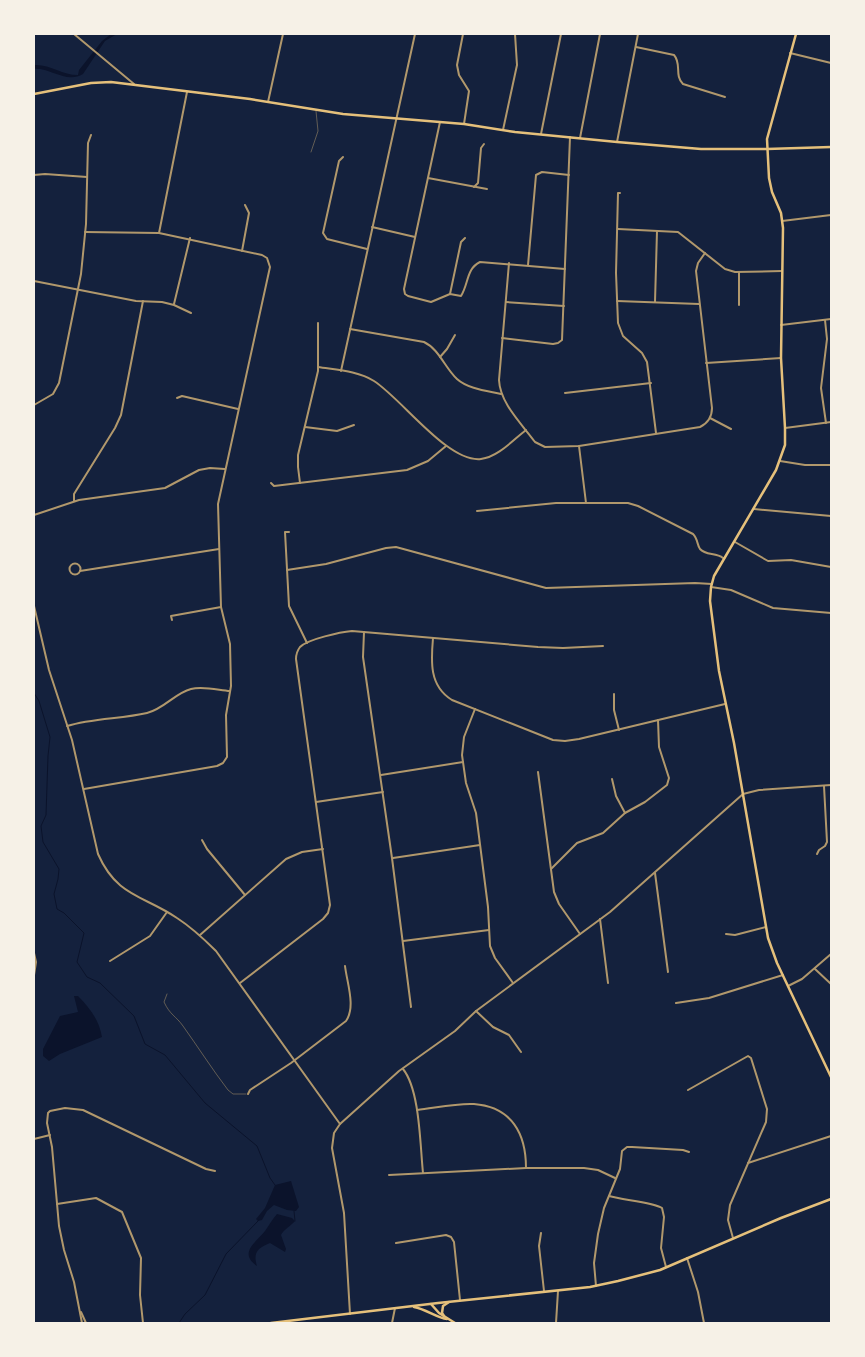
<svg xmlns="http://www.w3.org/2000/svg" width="865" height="1357" font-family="'Work Sans',sans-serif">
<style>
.water{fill:#0b132b}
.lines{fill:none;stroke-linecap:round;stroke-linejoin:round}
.stream{stroke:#0b132b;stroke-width:1}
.service{stroke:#b1986c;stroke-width:0.5}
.minor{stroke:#b1986c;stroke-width:2}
.tertiary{stroke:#b1986c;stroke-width:2}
.secondary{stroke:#e5c07b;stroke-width:2.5}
.primary{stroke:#e5c07b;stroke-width:2.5}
</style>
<rect width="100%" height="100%" fill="#14213d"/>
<g class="water">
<path d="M 111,34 L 117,34 L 105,41 L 83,74 C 67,84 50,68 34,68 L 34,65 C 50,64 62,75 78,75 L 79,70 L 102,41 Z"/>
<path d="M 74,996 L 78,996 C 90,1008 99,1020 102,1037 L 60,1054 L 49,1061 L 43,1056 L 43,1049 L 60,1016 L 78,1012 Z"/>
<polygon points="291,1181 299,1207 296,1211 287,1210 274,1205 267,1211 262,1220 258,1221 256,1219 265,1208 275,1185"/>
<path d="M 277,1214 L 292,1218 L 295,1221 C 291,1226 283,1230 281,1235 L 286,1249 L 285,1252 L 270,1243 C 257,1248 253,1253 257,1266 C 238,1253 256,1242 265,1231 C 269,1225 272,1220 277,1214 Z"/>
</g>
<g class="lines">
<g class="stream">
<polyline points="34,68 45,69"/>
<polyline points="34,693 39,701 50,737 48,756 46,815 41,826 43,842 59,869 58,879 54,894 57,909 64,913 84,933 77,962 87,977 100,983 134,1016 145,1044 165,1055 205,1103 257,1146 270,1178 275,1185"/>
<polyline points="294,1211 295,1221"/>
<polyline points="179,1323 185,1314 205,1295 226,1254 259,1220"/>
</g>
<g class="service">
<polyline points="311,152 318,131 316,111"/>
<path d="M 167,994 L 164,1002 C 170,1015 176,1016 183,1026 C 198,1047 212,1069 228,1090 L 233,1094 L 246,1094"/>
</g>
<g class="minor">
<polyline points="74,34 134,84"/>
<polyline points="463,34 457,65 459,75 469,91 464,124"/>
<path d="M 636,47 L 674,55 C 682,64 674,75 683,84 L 725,97"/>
<polyline points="790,53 831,63"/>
<polyline points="831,98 831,96"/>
<polyline points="268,102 283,34"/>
<path d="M 440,122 L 404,289 L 405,294 L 408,296 L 431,302 L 450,294 L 461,296 C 469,283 466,269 480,262 L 565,269"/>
<polyline points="503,130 517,65 515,34"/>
<polyline points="541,134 561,34"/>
<polyline points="580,138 600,34"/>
<polyline points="617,142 638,34"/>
<polyline points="343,157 339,161 323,233 327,239 367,249"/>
<polyline points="34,175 45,174 87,177"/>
<polyline points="428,178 487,189"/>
<polyline points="474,187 478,183 481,148 484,144"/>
<polyline points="620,193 618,193 616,273 618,323 623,336 642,353 647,362 656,433"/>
<polyline points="782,221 831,215"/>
<polyline points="372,227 415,237"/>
<polyline points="618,229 678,232 725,269 735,272 782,271"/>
<polyline points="159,233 187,92"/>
<polyline points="242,251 249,213 245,205"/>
<path d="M 509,263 L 499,380 C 500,403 521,423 535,442 L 545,447 L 579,446 L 700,427 C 708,423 712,417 712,408 L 696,271 L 698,263 L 705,253"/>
<polyline points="528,265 536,175 542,172 569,175"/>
<polyline points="739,272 739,305"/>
<polyline points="34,281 136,301 162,302 174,305 191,313"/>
<polyline points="450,294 461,242 465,238"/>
<polyline points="617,301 699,304"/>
<polyline points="506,302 564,306"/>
<polyline points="655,302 657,231"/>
<polyline points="174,304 190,238"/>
<polyline points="825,320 827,339 821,388 826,423"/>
<polyline points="781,325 831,319"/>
<path d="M 350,329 L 424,342 C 439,349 445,368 457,379 C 468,389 488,391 501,394"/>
<polyline points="502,338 553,344 558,343 562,340 570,137"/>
<polyline points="440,357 447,349 455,335"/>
<polyline points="706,363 781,358"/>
<path d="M 318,367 C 337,370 358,371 374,381 C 402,399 448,463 481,459 C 498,457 513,440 526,430"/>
<polyline points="341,371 415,34"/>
<polyline points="565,393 651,383"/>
<polyline points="177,398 182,396 238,409"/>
<polyline points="34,405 53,394 59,383 81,274 86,224 88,143 91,135"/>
<polyline points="710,418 731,429"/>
<polyline points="305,427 337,431 354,425"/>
<polyline points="785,428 831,422"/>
<polyline points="579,446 586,503"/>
<polyline points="780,461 805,465 831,465"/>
<polyline points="271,483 274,486 407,470 428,461 446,446"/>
<polyline points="300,483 298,467 298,455 318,371 318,323"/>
<polyline points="74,501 74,494 115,428 121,415 143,301"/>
<polyline points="754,509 831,516"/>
<path d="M 477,511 L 556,503 L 628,503 L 638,506 L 693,534 C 698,539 697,545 700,549 C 706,556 716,552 723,558"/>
<polyline points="34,515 79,500 165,488 199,470 210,468 225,469"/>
<polyline points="289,532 285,532 289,606 307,643"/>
<polyline points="735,542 768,561 791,560 831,567"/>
<circle cx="75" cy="569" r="5.5"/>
<polyline points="287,570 326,564 386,548 396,547 546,588 695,583 712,584"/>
<polyline points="80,571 219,549"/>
<polyline points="711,587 731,590 773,608 831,613"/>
<polyline points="172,620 171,616 221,607"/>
<polyline points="364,632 363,657 392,858 411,1007"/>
<path d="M 433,638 C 431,661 429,686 452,700 L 553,740 L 565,741 L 579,739 L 725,704"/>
<polyline points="614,694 614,710 619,730"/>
<polyline points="475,709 464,737 462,755 466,783 476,813 488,907 490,946 495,958 513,983"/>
<path d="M 67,726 C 93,718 121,719 147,713 C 164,709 175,693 191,689 C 203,686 218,690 230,691"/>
<polyline points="538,772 554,892 559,904 580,934"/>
<polyline points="381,775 463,762"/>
<polyline points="612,779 616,796 625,813"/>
<polyline points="84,789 217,766 223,763 227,757 226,715 231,686 230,644 221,607 218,504 270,267 267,258 262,255 159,233 85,232"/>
<polyline points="316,802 383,792"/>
<polyline points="202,840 207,849 245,895"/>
<polyline points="817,854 819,850 825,846 827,842 824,786"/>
<polyline points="393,858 480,845"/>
<polyline points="551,869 577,843 603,833 625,813 645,802 667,785 669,778 659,747 658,720"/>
<polyline points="655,873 668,972"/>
<polyline points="600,919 608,983"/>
<polyline points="726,934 735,935 766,927"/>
<polyline points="200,935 286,859 302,852 323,849"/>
<polyline points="403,941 489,930"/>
<polyline points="34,953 36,962 34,975"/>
<polyline points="110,961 150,936 167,912"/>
<polyline points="815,969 831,984"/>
<path d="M 240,983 L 323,919 L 328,913 L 330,905 L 296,659 C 296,654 297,651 300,647 C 308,639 341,632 352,631 L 538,647 L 563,648 L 603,646"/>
<polyline points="788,986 802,979 831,954"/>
<polyline points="676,1003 709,998 783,975"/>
<polyline points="476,1011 493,1027 509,1035 521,1052"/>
<path d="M 403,1069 C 420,1090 420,1145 423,1173"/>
<polyline points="688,1090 748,1056 751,1058 767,1109 766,1122 730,1205 728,1220 733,1238"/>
<path d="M 248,1094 L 250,1090 L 291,1063 L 346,1021 C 356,1007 347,983 345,966"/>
<path d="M 417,1110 C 435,1108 456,1103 474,1104 C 512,1107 526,1134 526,1168"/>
<polyline points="340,1124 399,1071 455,1031 476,1011 610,912 743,794 759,790 831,785"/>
<polyline points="34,1139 50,1135"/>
<polyline points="748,1163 831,1136"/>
<polyline points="389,1175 526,1168 584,1168 598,1170 615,1178"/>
<path d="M 609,1196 C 622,1200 653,1202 662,1208 L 664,1217 L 661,1248 L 666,1267"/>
<polyline points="57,1204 96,1198 122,1212 141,1258 140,1295 143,1323"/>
<polyline points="541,1233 539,1246 544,1291"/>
<polyline points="396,1243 446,1235 451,1237 454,1242 460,1300"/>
<polyline points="687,1258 698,1292 704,1323"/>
<polyline points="596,1286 594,1263 598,1234 604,1208 620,1169 622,1151 627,1147 632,1147 683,1150 689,1152"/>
<polyline points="81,1312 86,1323"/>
<polyline points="82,1323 74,1282 64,1250 59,1226 52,1147 47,1123 48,1113 50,1111 65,1108 83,1110 206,1169 215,1171"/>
<polyline points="392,1323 395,1308"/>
<polyline points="556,1323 558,1291"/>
</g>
<path class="tertiary" d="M 34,606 L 49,670 L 72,740 L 98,854 C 117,897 143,895 177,918 C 191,927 204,939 216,951 L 340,1124 L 334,1133 L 332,1148 L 344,1213 L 350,1314"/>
<g class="secondary">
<polyline points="34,94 91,83 111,82 250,99 343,114 464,124 515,132 617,142 701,149 767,149 831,147"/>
<polyline points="431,1304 439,1313 455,1323"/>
<path d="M 414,1307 C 426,1309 437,1318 447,1319"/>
</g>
<g class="primary">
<polyline points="796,34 767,139 769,178 772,192 781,213 783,228 781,358 785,428 785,445 776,470 714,576 711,587 710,601 719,671 734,743 768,938 777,963 831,1077"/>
<polyline points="444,1316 442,1313 443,1306 449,1302"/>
<polyline points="271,1323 438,1303 590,1287 618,1281 660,1270 781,1218 831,1199"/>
</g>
</g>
<rect width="865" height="1357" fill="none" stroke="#f6f1e7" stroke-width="70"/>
</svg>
